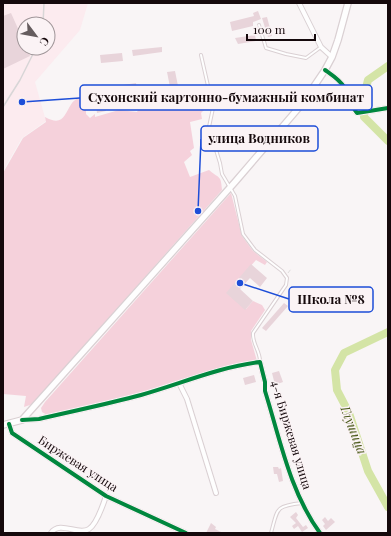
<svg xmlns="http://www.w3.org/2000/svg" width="391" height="536" font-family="'Playfair Display',serif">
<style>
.built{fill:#fcebef;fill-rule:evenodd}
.green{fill:#f5d1db}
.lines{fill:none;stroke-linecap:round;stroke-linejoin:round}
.river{stroke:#d4e4a6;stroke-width:8}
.building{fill:#e8d4da}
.service-casing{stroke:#dad0d3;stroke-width:4}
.minor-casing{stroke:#dad0d3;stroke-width:6}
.secondary-casing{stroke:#dad0d3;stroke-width:8}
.path{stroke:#dedcdc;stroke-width:1;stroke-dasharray:4 2;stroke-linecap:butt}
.service{stroke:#fefefe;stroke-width:2}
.minor{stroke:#fefefe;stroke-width:4}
.secondary{stroke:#fefefe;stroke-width:5.5}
.rail{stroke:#d8d6d7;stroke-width:1.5}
.cycleway-casing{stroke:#fbf3f5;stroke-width:6}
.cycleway{stroke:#00873e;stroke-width:4}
.labels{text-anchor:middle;stroke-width:3;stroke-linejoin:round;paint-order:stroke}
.street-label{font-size:12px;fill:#15090c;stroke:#fbf3f5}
.water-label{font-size:13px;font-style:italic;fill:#4a5919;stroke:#fbf3f5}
.leader{fill:none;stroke:#1d4ed8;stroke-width:1.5}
.callout-dot{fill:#1d4ed8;stroke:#fbf3f5;stroke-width:1.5}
.callout{fill:#fbf3f5;stroke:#1d4ed8;stroke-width:1.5}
.callout-label{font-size:13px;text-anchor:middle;font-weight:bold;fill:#15090c}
</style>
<rect width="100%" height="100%" fill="#f9f5f6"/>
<path class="built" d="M 3,3 L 88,3 L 80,30 L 35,82 L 46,121 L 22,138 L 3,171 ZM 24,24 L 48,24 L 48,48 L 24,48 Z"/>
<g class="green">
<path d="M 207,92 L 209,109 L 205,109 L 201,113 L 202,119 L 190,122 L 194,148 L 190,151 L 192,155 L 184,162 L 190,177 L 209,170 C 219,179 221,174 222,190 L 36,400 L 30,405 L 24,407 L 26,396 L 3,394 L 3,173 L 23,138 L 46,122 L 45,117 C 63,127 64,115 72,103 C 73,101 77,99 79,97 L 83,98 L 86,108 L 86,114 L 90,118 L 95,114 L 95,117 L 119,110 L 137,112 L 142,102 L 155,104 Z"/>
<polygon points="231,193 242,236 253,251 267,262 265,265 256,260 227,293 246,309 253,301 262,305 265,310 251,331 251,340 257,361 248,362 140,393 47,415 42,412 41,408 45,402"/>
</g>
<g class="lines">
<g class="river">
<polyline points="388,66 368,80 363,100 364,117 388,141"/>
<polyline points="388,332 344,353 335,370 337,390 349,413 368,471 388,507"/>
</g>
</g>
<g class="building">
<polygon points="258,11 261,19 253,22 253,26 232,31 230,22 254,16 253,13"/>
<polygon points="11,13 24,42 24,48 27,48 30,56 3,69 3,16"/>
<polygon points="267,17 272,36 268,37 262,18"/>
<polygon points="255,35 256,41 238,44 235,38"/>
<polygon points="162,47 162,52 133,56 132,50"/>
<polygon points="122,53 123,61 101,63 100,55"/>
<polygon points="175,71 178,86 170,87 167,72"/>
<polygon points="136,83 137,90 125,92 123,85"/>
<polygon points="97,86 102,86 106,111 97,113 93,87"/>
<polygon points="251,264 267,278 260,287 250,278 240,289 253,301 245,310 226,293"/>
<polygon points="284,303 288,306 266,331 262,328"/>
<polygon points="279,371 283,382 275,385 272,373"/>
<polygon points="254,375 256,382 245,385 243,378"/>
<polygon points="273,467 278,467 279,469 281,468 283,481 279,482 277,474 274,474"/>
<polygon points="296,512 298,515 296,518 303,527 306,525 308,528 302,532 298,526 294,529 292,526 296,523 290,517"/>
<polygon points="325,517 328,521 331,518 335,522 326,530 323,526 325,524 322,520"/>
<polygon points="211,523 216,527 215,529 223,533 206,533"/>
</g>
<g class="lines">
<g class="service-casing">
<g id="service">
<polyline points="259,25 266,48 286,54 306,58 321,47"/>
<path d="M 201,55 L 213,108 L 209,127 L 220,163 L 222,174 L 235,196 L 243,234 L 255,250 L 282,271 L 287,278 L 286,285 L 253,333 C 252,343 260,351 260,361"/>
<path d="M 271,533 C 278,508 275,506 302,503"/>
</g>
</g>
<g class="minor-casing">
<g id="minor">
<polyline points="299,3 321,47 332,57"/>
<path d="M 325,70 C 332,75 340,80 344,87 C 349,96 350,105 357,113 L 388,108"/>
<polyline points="179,383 187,399 191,412 216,493"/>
<path d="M 22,420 L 39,419 C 73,411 108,404 141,395 C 180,384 219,367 260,362 L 265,382 L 265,391 C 280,439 290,492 320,533"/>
<polyline points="9,424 12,433 106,496 186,533"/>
<path d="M 51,533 C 60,520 78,536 89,529 C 97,524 103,505 106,496"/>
</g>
</g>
<g class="secondary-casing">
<polyline id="secondary" points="3,425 22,420 235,182 302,104 325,70 332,57 338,40 348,3"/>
</g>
<polyline class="path" points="288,273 291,269"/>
<use href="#service" class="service"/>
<use href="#minor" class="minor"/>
<use href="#secondary" class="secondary"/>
<g class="rail">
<polyline points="43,24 44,3"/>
<polyline points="3,107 20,80 36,48"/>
</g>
<g class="cycleway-casing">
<g id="cycleway">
<path d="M 325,70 C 332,75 340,80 344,87 C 349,96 350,105 357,113 L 388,108"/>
<path d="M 22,420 L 39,419 C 73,411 108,404 141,395 C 180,384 219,367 260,362 L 265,382 L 265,391 C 280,439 290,492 320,533"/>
<polyline points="9,424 12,433 106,496 186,533"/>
</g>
</g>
<use href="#cycleway" class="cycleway"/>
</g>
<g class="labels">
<g class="street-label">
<text transform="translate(291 435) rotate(73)" y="4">4-я Биржевая улица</text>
<text transform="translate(78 464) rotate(33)" y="4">Биржевая улица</text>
</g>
<g class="water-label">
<text transform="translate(354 430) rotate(69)" y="5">Глушица</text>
</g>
</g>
<path class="leader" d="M22 102L80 98M198 211L201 139M240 283L289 299"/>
<g class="callout-dot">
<circle cx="22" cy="102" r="4"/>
<circle cx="198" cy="211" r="4"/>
<circle cx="240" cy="283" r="4"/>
</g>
<g class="callout">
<rect x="80" y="85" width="292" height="25" rx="4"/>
<rect x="201" y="126" width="117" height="25" rx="4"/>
<rect x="289" y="287" width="84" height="25" rx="4"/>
</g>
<g class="callout-label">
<text x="226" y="102">Сухонский картонно-бумажный комбинат</text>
<text x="259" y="143">улица Водников</text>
<text x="331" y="304">Школа №8</text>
</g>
<rect width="391" height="536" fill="none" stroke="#15090c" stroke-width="8"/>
<g transform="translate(36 36) rotate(122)"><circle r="19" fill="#fbf3f5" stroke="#9f9598"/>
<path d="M0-3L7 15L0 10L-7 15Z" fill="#655c5e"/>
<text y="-6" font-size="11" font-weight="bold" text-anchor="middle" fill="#15090c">С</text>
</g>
<path d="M247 34v6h68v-6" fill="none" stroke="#15090c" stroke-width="2"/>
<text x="253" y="34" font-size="12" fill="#15090c" stroke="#fbf3f5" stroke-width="3" paint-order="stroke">100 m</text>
</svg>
